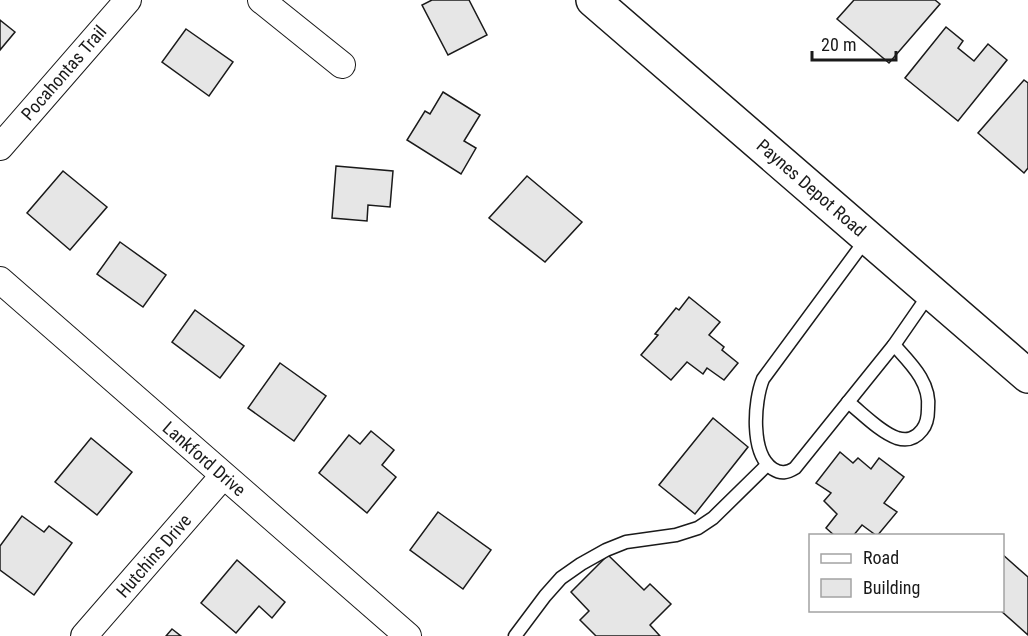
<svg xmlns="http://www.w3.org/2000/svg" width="1028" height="636" font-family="'Roboto Condensed',sans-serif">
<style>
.building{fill:#e6e6e6;stroke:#1a1a1a;stroke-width:1.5}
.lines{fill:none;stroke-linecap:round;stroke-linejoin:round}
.service-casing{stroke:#1a1a1a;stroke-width:15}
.minor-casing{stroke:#1a1a1a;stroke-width:28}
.primary-casing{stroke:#1a1a1a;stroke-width:36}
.service{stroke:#fff;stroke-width:12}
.minor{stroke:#fff;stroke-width:26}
.primary{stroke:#fff;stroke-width:33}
.labels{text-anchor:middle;stroke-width:4.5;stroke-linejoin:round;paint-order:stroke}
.street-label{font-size:18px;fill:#1a1a1a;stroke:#fff}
</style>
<rect width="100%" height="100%" fill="#fff"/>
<g class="building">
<polygon points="432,0 469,0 487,35 448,55 422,5"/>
<polygon points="854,0 935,0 940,4 889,63 837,19"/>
<polygon points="0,20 15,32 0,50"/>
<polygon points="946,27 963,41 958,48 974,61 988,44 1007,60 958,121 905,78"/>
<polygon points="186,29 233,62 209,96 162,62"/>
<polygon points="1024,80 1028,83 1028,168 1024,173 978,133"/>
<polygon points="443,92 480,115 464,141 476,148 461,174 407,140 425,111 430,114"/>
<polygon points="336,166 393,171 390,207 368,205 367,221 332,218"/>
<polygon points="63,171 107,207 70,250 27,213"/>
<polygon points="527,176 582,222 545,262 489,218"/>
<polygon points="120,242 166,275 143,307 97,274"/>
<polygon points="689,297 720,322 709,335 724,347 722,350 738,363 724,380 707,368 703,374 687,362 671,380 641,355 658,335 655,334 676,308 679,310"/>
<polygon points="195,310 244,346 220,378 172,342"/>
<polygon points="280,363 326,396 294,441 248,408"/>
<polygon points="713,418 748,447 695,514 659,485"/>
<polygon points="371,431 394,450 382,465 396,477 367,513 319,473 349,435 360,444"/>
<polygon points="91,438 132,472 97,515 55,482"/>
<polygon points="840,452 853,463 858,458 871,469 879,458 904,477 884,503 897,512 877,536 862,525 853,536 835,536 826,528 837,514 824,501 831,493 816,483"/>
<polygon points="438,512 491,550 463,589 410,550"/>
<polygon points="22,516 44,532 49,526 72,543 34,595 0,570 0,546"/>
<polygon points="1002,554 1028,577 1028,635 1000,610 1002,610"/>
<polygon points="608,555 644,590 650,584 671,604 650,625 660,636 596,636 580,620 589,611 571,592"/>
<polygon points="237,560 285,602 272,618 259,606 236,633 201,603"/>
<polygon points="172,629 181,636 166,636"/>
</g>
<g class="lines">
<g class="service-casing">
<g id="service">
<path d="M 867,238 L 763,379 C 754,401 750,454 773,469 C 781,474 787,473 795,468 L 894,345 L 930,293"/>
<path d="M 848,402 C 862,413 880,432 897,438 C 907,441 915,439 922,430 C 927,424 928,416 928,409 C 931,382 910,363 894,345"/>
<polyline points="515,636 545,596 561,578 581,564 606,550 626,542 676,535 698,528 713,518 767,465"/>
</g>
</g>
<g class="minor-casing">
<g id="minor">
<polyline points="261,0 342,65"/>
<polyline points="0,147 128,0"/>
<polyline points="0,280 408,636"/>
<polyline points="84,636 223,476"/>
</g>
</g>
<g class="primary-casing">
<polyline id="primary" points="593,0 1028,376"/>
</g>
<use href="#service" class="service"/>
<use href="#minor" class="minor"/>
<use href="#primary" class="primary"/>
</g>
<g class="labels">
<g class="street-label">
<text transform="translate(64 73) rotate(-49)" y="6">Pocahontas Trail</text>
<text transform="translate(811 188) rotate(41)" y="6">Paynes Depot Road</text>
<text transform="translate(204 459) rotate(41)" y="6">Lankford Drive</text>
<text transform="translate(154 556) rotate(-49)" y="6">Hutchins Drive</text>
</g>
</g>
<rect x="809" y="534" width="195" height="78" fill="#ffffff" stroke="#a3a3a3" stroke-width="1.5"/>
<rect x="821" y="554" width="30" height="9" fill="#ffffff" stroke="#a3a3a3" stroke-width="1.5"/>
<text x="863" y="564" font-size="18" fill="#1a1a1a">Road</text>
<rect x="821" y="579" width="30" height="18" fill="#e6e6e6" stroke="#a3a3a3" stroke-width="1.5"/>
<text x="863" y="594" font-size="18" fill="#1a1a1a">Building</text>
<path d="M812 51v9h84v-9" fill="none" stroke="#1a1a1a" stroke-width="3"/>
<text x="821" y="51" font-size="18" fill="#1a1a1a" stroke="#ffffff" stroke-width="4.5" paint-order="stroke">20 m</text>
</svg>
